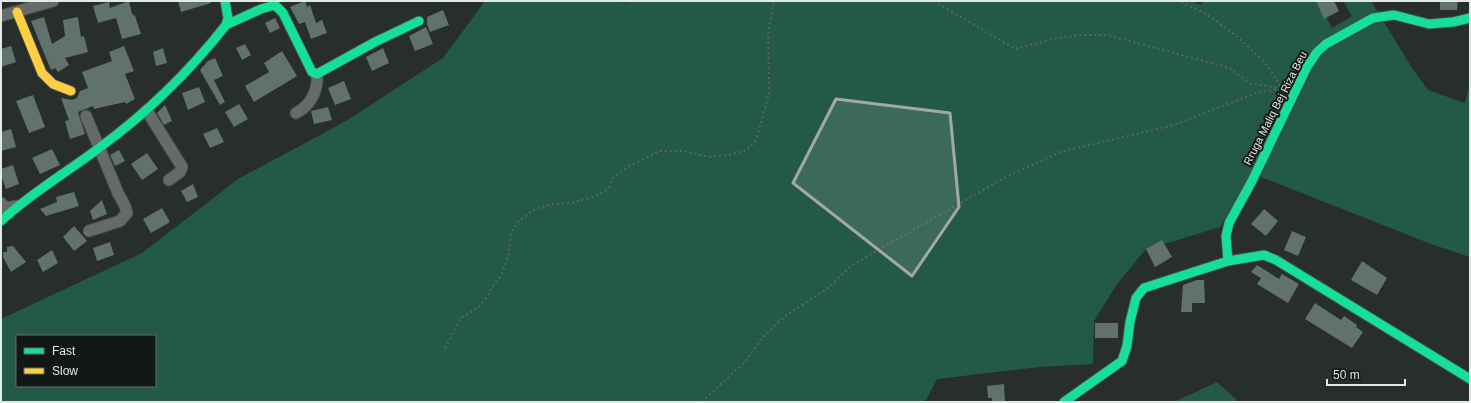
<svg xmlns="http://www.w3.org/2000/svg" width="1471" height="403" font-family="Arial,sans-serif">
<style>
.forest{fill:#235a47;fill-rule:evenodd}
.building{fill:#60726b}
.lines{fill:none;stroke-linecap:round;stroke-linejoin:round}
.street-casing{stroke:#474c4a;stroke-width:13}
.fast-casing{stroke:#474c4a;stroke-width:11}
.slow-casing{stroke:#474c4a;stroke-width:11}
.path{stroke:#5e6361;stroke-width:2;stroke-dasharray:2 3;stroke-linecap:butt}
.street{stroke:#656b68;stroke-width:11}
.fast{stroke:#16e098;stroke-width:9}
.slow{stroke:#ffcf43;stroke-width:9}
.marked{fill:#a1a8a5;fill-opacity:0.2;stroke:#a1a8a5;stroke-width:3;stroke-linejoin:round}
.labels{text-anchor:middle;stroke-width:4;stroke-linejoin:round;paint-order:stroke}
.street-label{font-size:11px;fill:#e2eae6;stroke:#121815}
</style>
<rect width="100%" height="100%" fill="#282e2b"/>
<g class="forest">
<path d="M 485,1 L 623,1 L 624,3 L 630,1 L 1192,1 L 1201,5 L 1203,1 L 1318,1 L 1332,28 L 1352,16 L 1343,1 L 1371,1 L 1412,68 L 1428,90 L 1465,103 L 1470,84 L 1470,257 L 1431,244 L 1251,173 L 1220,227 L 1145,250 L 1117,284 L 1094,321 L 1093,364 L 1040,367 L 937,379 L 925,402 L 1,402 L 1,319 L 142,253 L 238,179 L 346,121 L 443,58 ZM 17,336 L 155,336 L 155,386 L 17,386 Z"/>
<polygon points="1217,382 1239,402 1174,402"/>
</g>
<g class="building">
<polygon points="129,1 132,14 135,16 141,34 122,39 116,18 98,23 93,6 109,2 110,8"/>
<polygon points="178,1 211,1 211,3 181,12"/>
<polygon points="305,1 307,7 310,5 316,23 322,20 327,33 311,39 305,22 299,24 290,7"/>
<polygon points="1316,1 1334,1 1339,11 1324,19"/>
<polygon points="1440,1 1458,1 1457,10 1440,10"/>
<polygon points="443,10 449,25 430,32 427,24 427,17"/>
<polygon points="44,17 52,44 65,36 63,20 78,17 81,37 84,36 88,52 65,58 69,65 58,72 55,68 52,70 50,68 31,21"/>
<polygon points="275,18 280,28 270,33 265,23"/>
<polygon points="426,27 433,44 415,51 409,36"/>
<polygon points="245,44 251,55 242,60 236,48"/>
<polygon points="11,46 16,62 1,67 1,49"/>
<polygon points="124,46 134,71 125,74 135,99 126,104 125,102 94,109 93,106 78,112 85,134 70,139 65,121 69,120 61,98 72,100 77,98 80,91 88,88 82,72 112,61 109,52"/>
<polygon points="163,48 167,63 156,66 153,52"/>
<polygon points="383,48 389,63 372,71 366,57"/>
<polygon points="282,51 297,76 254,102 245,86 269,72 264,63"/>
<polygon points="215,58 223,76 214,80 225,102 220,105 200,70 208,61"/>
<polygon points="344,81 351,99 335,105 328,88"/>
<polygon points="199,87 205,102 188,110 182,93"/>
<polygon points="33,95 45,127 29,133 16,101"/>
<polygon points="239,104 248,119 234,127 225,112"/>
<polygon points="165,105 172,121 164,125 157,113"/>
<polygon points="328,107 332,120 314,124 311,111"/>
<polygon points="217,128 224,142 210,148 203,134"/>
<polygon points="11,129 16,147 1,151 1,132"/>
<polygon points="52,149 60,165 40,174 32,158"/>
<polygon points="119,150 125,161 115,166 110,155"/>
<polygon points="147,153 158,169 142,180 131,164"/>
<polygon points="13,165 19,184 6,189 1,175 1,169"/>
<polygon points="193,184 198,197 187,202 181,191"/>
<polygon points="74,192 79,206 46,216 40,209 57,202 56,197"/>
<polygon points="102,200 107,214 93,220 90,211"/>
<polygon points="162,208 170,222 151,233 143,219"/>
<polygon points="1264,209 1278,221 1266,236 1251,224"/>
<polygon points="74,226 87,241 74,251 63,237"/>
<polygon points="1292,231 1306,237 1298,256 1284,250"/>
<polygon points="1162,240 1172,257 1155,267 1146,249"/>
<polygon points="110,242 114,255 97,261 93,248"/>
<polygon points="13,246 26,262 11,272 3,257 3,252 7,252 7,247"/>
<polygon points="52,250 58,263 43,272 37,260"/>
<polygon points="1362,261 1387,278 1377,295 1351,280"/>
<polygon points="1257,265 1279,279 1282,274 1299,284 1288,303 1257,284 1261,278 1251,272"/>
<polygon points="1197,280 1204,280 1205,303 1192,303 1192,312 1181,312 1183,285"/>
<polygon points="1315,303 1341,320 1344,316 1357,325 1356,327 1363,332 1352,348 1305,319"/>
<rect x="1095" y="323" width="23" height="15"/>
<polygon points="1004,384 1005,402 992,402 992,398 988,398 987,386"/>
</g>
<g class="lines">
<g class="street-casing">
<g id="street">
<polyline points="1,16 53,1"/>
<polyline points="147,111 182,167 180,172 169,180"/>
<path d="M 296,113 C 311,105 318,91 317,74"/>
<polyline points="86,116 118,193 125,206 127,213 120,221 89,231"/>
<polyline points="1,203 6,208 16,206"/>
</g>
</g>
<g class="fast-casing">
<g id="fast">
<polyline points="226,25 261,9 275,5 283,13 312,72 317,74 375,42 419,21"/>
<path d="M 1,221 C 31,193 66,173 99,148 C 147,113 189,72 226,25 L 228,18 L 225,1"/>
<polyline points="1228,261 1226,236 1229,223 1252,181 1307,67 1317,52 1326,44 1373,18 1394,15 1429,24 1453,22 1470,18"/>
<polyline points="1064,402 1122,361 1127,346 1130,322 1136,298 1144,288 1228,261 1264,255 1276,260 1470,379"/>
</g>
</g>
<g class="slow-casing">
<polyline id="slow" points="17,12 42,73 53,84 71,91"/>
</g>
<g class="path">
<polyline points="934,1 1015,49 1053,39 1080,35 1107,35 1230,68 1249,83 1278,88"/>
<polyline points="445,348 461,318 480,306 487,297 493,286 501,276 509,254 511,233 518,222 533,210 552,204 570,203 594,197 607,190 614,177 629,166 660,151 684,151 710,157 729,155 747,150 756,140 769,94 768,34 774,1"/>
<path d="M 702,402 L 746,361 L 761,339 L 785,316 L 827,289 L 852,265 L 1004,178 L 1060,152 L 1174,125 L 1256,93 L 1281,89 C 1271,62 1235,34 1212,18 C 1202,11 1189,6 1178,1"/>
</g>
<use href="#street" class="street"/>
<use href="#fast" class="fast"/>
<use href="#slow" class="slow"/>
</g>
<path class="marked" d="M 836,99 L 950,113 L 959,207 L 912,276 L 793,183 Z"/>
<g class="labels">
<g class="street-label">
<text transform="translate(1275 108) rotate(-63)" y="4">Rruga Maliq Bej Riza Beu</text>
</g>
</g>
<rect width="1471" height="403" fill="none" stroke="#e2eae6" stroke-width="4"/>
<rect x="16" y="335" width="140" height="52" fill="#121815" stroke="#656c69"/>
<rect x="24" y="348" width="20" height="6" fill="#16e098" stroke="#656c69"/>
<text x="52" y="355" font-size="12" fill="#e2eae6">Fast</text>
<rect x="24" y="368" width="20" height="6" fill="#ffcf43" stroke="#656c69"/>
<text x="52" y="375" font-size="12" fill="#e2eae6">Slow</text>
<path d="M1327 379v6h78v-6" fill="none" stroke="#e2eae6" stroke-width="2"/>
<text x="1333" y="379" font-size="12" fill="#e2eae6" stroke="#121815" stroke-width="3" paint-order="stroke">50 m</text>
</svg>
